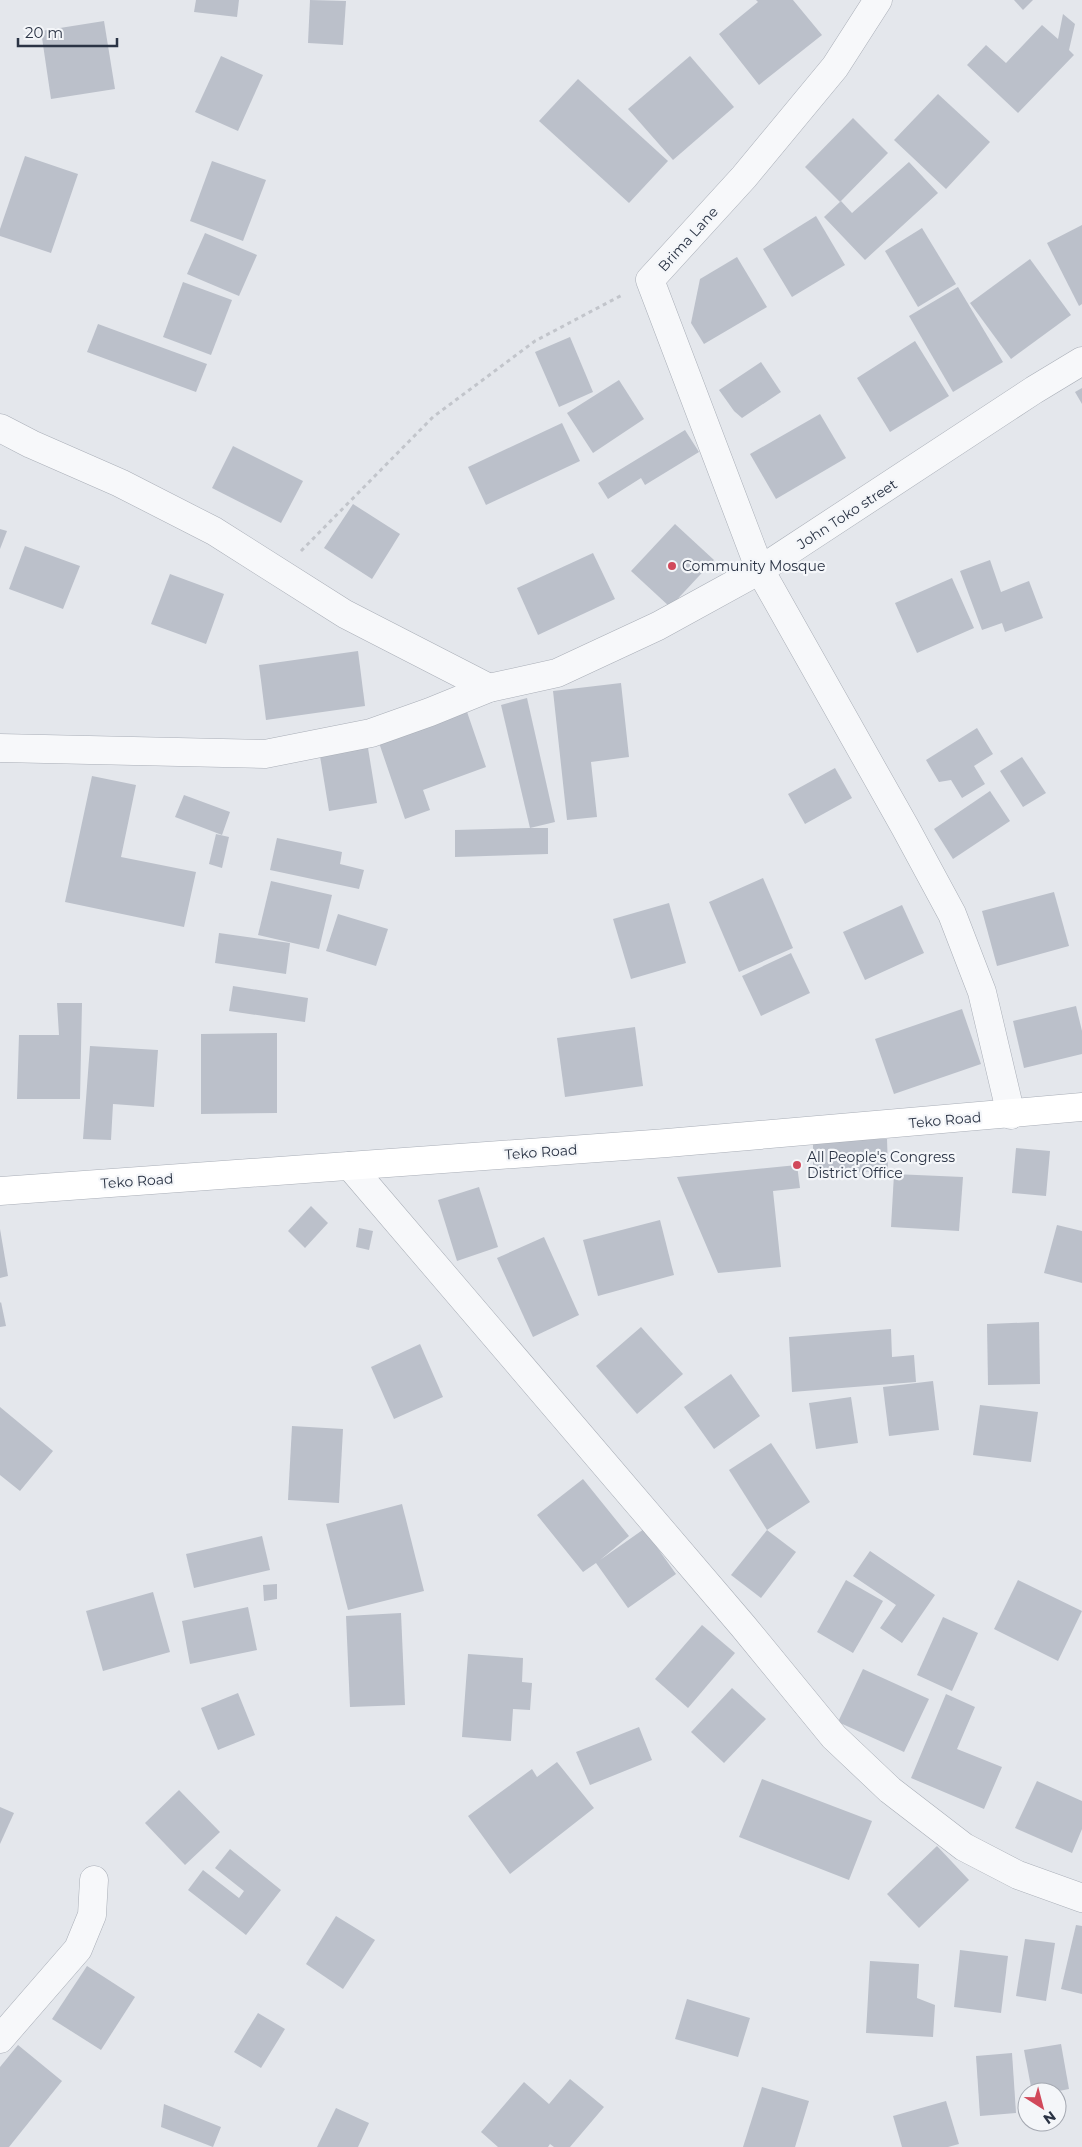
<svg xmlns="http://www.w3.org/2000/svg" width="1082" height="2147" font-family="Montserrat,sans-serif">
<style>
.building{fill:#bbc0ca}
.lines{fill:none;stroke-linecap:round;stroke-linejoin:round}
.street-casing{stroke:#a9aeb7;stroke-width:29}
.secondary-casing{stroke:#a9aeb7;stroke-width:29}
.path{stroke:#c2c5cb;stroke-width:3;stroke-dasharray:4 4;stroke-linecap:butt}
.street{stroke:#f7f8fa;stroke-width:28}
.secondary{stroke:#fff;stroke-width:28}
.poi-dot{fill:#d1495b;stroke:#f4f6f9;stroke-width:2}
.labels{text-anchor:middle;stroke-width:4.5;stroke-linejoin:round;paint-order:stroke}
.street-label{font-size:14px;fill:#2b3445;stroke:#f4f6f9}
.poi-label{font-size:14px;fill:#2b3445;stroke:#f4f6f9;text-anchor:start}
</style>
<rect width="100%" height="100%" fill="#e4e7ec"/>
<g class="building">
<polygon points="196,0 239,0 237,17 194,12"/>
<polygon points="310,0 346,1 343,45 308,43"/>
<polygon points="756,0 793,0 822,35 759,85 719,34 758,2"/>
<polygon points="1014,0 1033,0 1023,10"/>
<polygon points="1063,14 1075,24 1069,50 1074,55 1018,113 967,65 986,45 1006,63 1042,25 1058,39"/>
<polygon points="104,21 115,89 51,99 41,31"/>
<polygon points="221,56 263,75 238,131 195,112"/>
<polygon points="690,56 734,107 673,160 628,109"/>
<polygon points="578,79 668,161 629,203 539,121"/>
<polygon points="938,94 990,142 946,189 894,140"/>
<polygon points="853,118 888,153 840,202 805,167"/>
<polygon points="25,156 78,174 51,253 0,236 0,229"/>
<polygon points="212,161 266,180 243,241 190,221"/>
<polygon points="909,162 938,193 865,260 824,217 841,201 852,213"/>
<polygon points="816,216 845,265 792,297 763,249"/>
<polygon points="1082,225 1082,304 1079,306 1047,243"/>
<polygon points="922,228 956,284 918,307 885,251"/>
<polygon points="205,233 257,255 239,296 187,274"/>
<polygon points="737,257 767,307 704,344 691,323 700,279"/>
<polygon points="1030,259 1071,315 1011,359 970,303"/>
<polygon points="183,282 232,300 211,355 163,337"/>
<polygon points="958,287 1003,362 953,392 909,316"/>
<polygon points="98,324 207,364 196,392 87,352"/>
<polygon points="570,337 593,392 559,407 535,352"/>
<polygon points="915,341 949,396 890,432 857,378"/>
<polygon points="761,362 781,392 742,418 734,411 719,390"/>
<polygon points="619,380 644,419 593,453 567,413"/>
<polygon points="1082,388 1082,404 1075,392"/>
<polygon points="820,414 846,458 776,499 750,454"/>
<polygon points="562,423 580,461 486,505 468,467"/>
<polygon points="685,430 699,452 645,485 641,478 608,499 598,483"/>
<polygon points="233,446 303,481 281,523 212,488"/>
<polygon points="353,504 400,534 372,579 324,548"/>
<polygon points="675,524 714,560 670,607 631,571"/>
<polygon points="0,529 7,531 0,549"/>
<polygon points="25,546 80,566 63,609 9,589"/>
<polygon points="593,553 615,599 538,635 517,588"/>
<polygon points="990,560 1001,592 1029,581 1043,618 1005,632 1002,623 982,630 960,571"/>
<polygon points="170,574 224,594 206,644 151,624"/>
<polygon points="952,578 974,628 917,653 895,603"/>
<polygon points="358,651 365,706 266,720 259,665"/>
<polygon points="621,683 629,757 591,762 597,817 567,820 553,691"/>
<polygon points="527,698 555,822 530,828 501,705"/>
<polygon points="465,706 486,767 423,790 430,810 405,819 377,737"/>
<polygon points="977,728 993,754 974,766 985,784 962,798 951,780 939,782 926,760"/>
<polygon points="368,748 377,803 329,811 320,756"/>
<polygon points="1022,757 1046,793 1023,807 1000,771"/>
<polygon points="835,768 852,798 805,824 788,794"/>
<polygon points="92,776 136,785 121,857 196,872 184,927 65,902"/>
<polygon points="990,791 1010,821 953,859 934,829"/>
<polygon points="184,795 230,812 222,835 175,817"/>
<polygon points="530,828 548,828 548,854 455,857 455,830"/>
<polygon points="216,834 229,837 222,868 209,864"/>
<polygon points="277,838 342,852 340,864 364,870 359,889 270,870"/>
<polygon points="763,878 793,948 739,972 709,902"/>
<polygon points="271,881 332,895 319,949 258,935"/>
<polygon points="1054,892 1069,946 997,966 982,911"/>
<polygon points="669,903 686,963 631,979 613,919"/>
<polygon points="902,905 924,953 865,980 843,932"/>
<polygon points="338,914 388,929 376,966 326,951"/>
<polygon points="219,933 290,943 286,974 215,963"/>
<polygon points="791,953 810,993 761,1016 742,976"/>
<polygon points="233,986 308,998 305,1022 229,1011"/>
<polygon points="57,1003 82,1003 80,1099 17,1099 19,1035 59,1035"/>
<polygon points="1076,1006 1082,1031 1082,1054 1024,1068 1013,1021"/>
<polygon points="962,1009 981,1064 894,1094 875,1039"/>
<polygon points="635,1027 643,1086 565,1097 557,1038"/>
<polygon points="277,1033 277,1113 201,1114 201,1034"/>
<polygon points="90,1046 158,1050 154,1107 113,1104 111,1140 83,1139"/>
<polygon points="887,1139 888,1171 813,1173 813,1140"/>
<polygon points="1016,1148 1050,1151 1046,1196 1012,1193"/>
<polygon points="797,1165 800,1188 773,1191 781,1267 718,1273 677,1177"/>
<polygon points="894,1174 963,1177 959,1231 891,1227"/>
<polygon points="479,1187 498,1247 457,1261 438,1200"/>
<polygon points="311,1206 328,1223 305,1248 288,1231"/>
<polygon points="660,1220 674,1275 598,1296 583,1240"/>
<polygon points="1057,1225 1082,1231 1082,1283 1044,1273"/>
<polygon points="359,1228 373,1231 369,1250 356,1247"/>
<polygon points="0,1229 8,1276 0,1278"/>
<polygon points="544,1237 579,1315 533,1337 497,1258"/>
<polygon points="1,1302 6,1326 0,1327 0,1303"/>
<polygon points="1039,1322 1040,1384 988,1385 987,1324"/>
<polygon points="641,1327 683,1374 637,1414 596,1366"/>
<polygon points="891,1329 892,1357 914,1355 916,1382 792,1392 789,1337"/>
<polygon points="420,1344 443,1397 394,1419 371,1367"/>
<polygon points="731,1374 760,1416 714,1449 684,1407"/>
<polygon points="933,1381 939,1430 889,1436 883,1387"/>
<polygon points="851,1397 858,1443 816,1449 809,1403"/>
<polygon points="980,1405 1038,1412 1031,1462 973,1455"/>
<polygon points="0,1407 53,1451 20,1491 0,1475"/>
<polygon points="292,1426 343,1429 339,1503 288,1500"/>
<polygon points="771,1443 810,1502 767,1530 729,1470"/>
<polygon points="583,1479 629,1536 600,1560 644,1529 676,1574 628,1608 596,1563 583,1572 537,1515"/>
<polygon points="402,1504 424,1591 348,1610 326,1524"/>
<polygon points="767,1530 796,1552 761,1598 731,1575"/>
<polygon points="262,1536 270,1570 194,1588 186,1554"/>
<polygon points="870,1551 935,1595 902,1643 880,1628 896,1605 853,1576"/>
<polygon points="846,1580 883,1601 853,1653 817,1632"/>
<polygon points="1018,1580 1082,1611 1058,1661 994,1629"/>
<polygon points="277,1584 277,1599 264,1601 263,1585"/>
<polygon points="153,1592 170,1652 103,1671 86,1611"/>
<polygon points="248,1607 257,1650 190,1664 182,1621"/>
<polygon points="401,1613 405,1705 350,1707 346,1616"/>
<polygon points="943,1617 978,1633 952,1691 917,1675"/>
<polygon points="702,1625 735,1653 688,1708 655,1679"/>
<polygon points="468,1654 523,1658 522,1682 532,1683 530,1710 513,1709 511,1741 462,1737"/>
<polygon points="863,1669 929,1699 904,1752 838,1722"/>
<polygon points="732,1688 766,1719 724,1763 691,1732"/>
<polygon points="238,1693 255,1735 218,1750 201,1708"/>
<polygon points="946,1694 975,1707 957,1749 1002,1767 984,1809 911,1778"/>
<polygon points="639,1727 652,1760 590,1785 576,1752"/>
<polygon points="557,1762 594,1808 510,1874 468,1816 532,1769 537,1777"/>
<polygon points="762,1779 872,1821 849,1880 739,1837"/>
<polygon points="1037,1781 1082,1801 1082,1829 1072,1853 1015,1828"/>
<polygon points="179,1790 220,1832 185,1865 145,1823"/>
<polygon points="0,1807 14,1813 0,1844"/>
<polygon points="937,1846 969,1880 919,1928 887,1894"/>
<polygon points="230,1849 281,1890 246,1935 188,1890 203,1870 239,1898 244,1891 215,1868"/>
<polygon points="336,1916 375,1940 343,1989 306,1964"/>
<polygon points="1076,1925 1082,1926 1082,1994 1061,1989"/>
<polygon points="1025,1939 1055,1943 1046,2001 1016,1996"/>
<polygon points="960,1950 1008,1956 1001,2013 954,2007"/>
<polygon points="870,1961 919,1964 917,1998 935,2005 933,2037 866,2033"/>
<polygon points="87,1966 135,1997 101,2050 52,2019"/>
<polygon points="687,1999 750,2018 738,2057 675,2039"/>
<polygon points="258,2013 285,2029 261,2068 234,2052"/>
<polygon points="1061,2044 1069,2089 1054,2092 1032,2092 1024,2050"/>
<polygon points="18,2045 62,2081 9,2147 0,2147 0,2067"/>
<polygon points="1012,2053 1016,2113 980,2116 976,2056"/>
<polygon points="570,2079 604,2107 570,2147 554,2147 550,2144 548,2147 498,2147 481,2132 524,2082 549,2104"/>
<polygon points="762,2087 809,2101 795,2147 743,2147"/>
<polygon points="946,2101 959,2144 948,2147 902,2147 893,2116"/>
<polygon points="164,2104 221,2127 213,2147 161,2127"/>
<polygon points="336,2108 369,2123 358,2147 317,2147"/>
</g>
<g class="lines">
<g class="street-casing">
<g id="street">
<polyline points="878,0 835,67 744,177 650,280 760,570 905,827 952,914 982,992 1011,1115"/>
<polyline points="0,428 31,444 120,483 214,531 345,614 489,688"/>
<polyline points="0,748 265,754 371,733 430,712 489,688 557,673 658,626 760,570 1034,390 1082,361"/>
<polyline points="350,1166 743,1626 834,1737 890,1790 964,1847 1018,1875 1082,1898"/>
<polyline points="0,2039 78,1949 92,1915 94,1880"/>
</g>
</g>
<g class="secondary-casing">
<polyline id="secondary" points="0,1191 667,1143 1082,1107"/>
</g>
<polyline class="path" points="301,551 433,417 535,341 624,294"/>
<use href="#street" class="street"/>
<use href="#secondary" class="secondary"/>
</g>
<g class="poi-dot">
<circle cx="672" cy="566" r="5"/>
<circle cx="797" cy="1165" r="5"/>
</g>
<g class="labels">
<g class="street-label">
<text transform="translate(688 239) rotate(-48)" y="5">Brima Lane</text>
<text transform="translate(847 514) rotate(-33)" y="5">John Toko street</text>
<text transform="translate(945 1120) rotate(-5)" y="5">Teko Road</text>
<text transform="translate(541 1152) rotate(-4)" y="5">Teko Road</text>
<text transform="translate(137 1181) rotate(-4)" y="5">Teko Road</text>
</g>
<g class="poi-label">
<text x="682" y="571">Community Mosque</text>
<text x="807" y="1162">All People's Congress<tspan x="807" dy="16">District Office</tspan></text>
</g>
</g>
<g transform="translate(1042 2107) rotate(144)"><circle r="24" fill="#f4f6f9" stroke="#a4a8b1"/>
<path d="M0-4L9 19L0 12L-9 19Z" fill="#d1495b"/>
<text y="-8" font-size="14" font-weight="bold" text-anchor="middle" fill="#2b3445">N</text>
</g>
<path d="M18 38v8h99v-8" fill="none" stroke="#2b3445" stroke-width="2.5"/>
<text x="25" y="38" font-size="15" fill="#2b3445" stroke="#f4f6f9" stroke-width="4" paint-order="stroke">20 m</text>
</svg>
